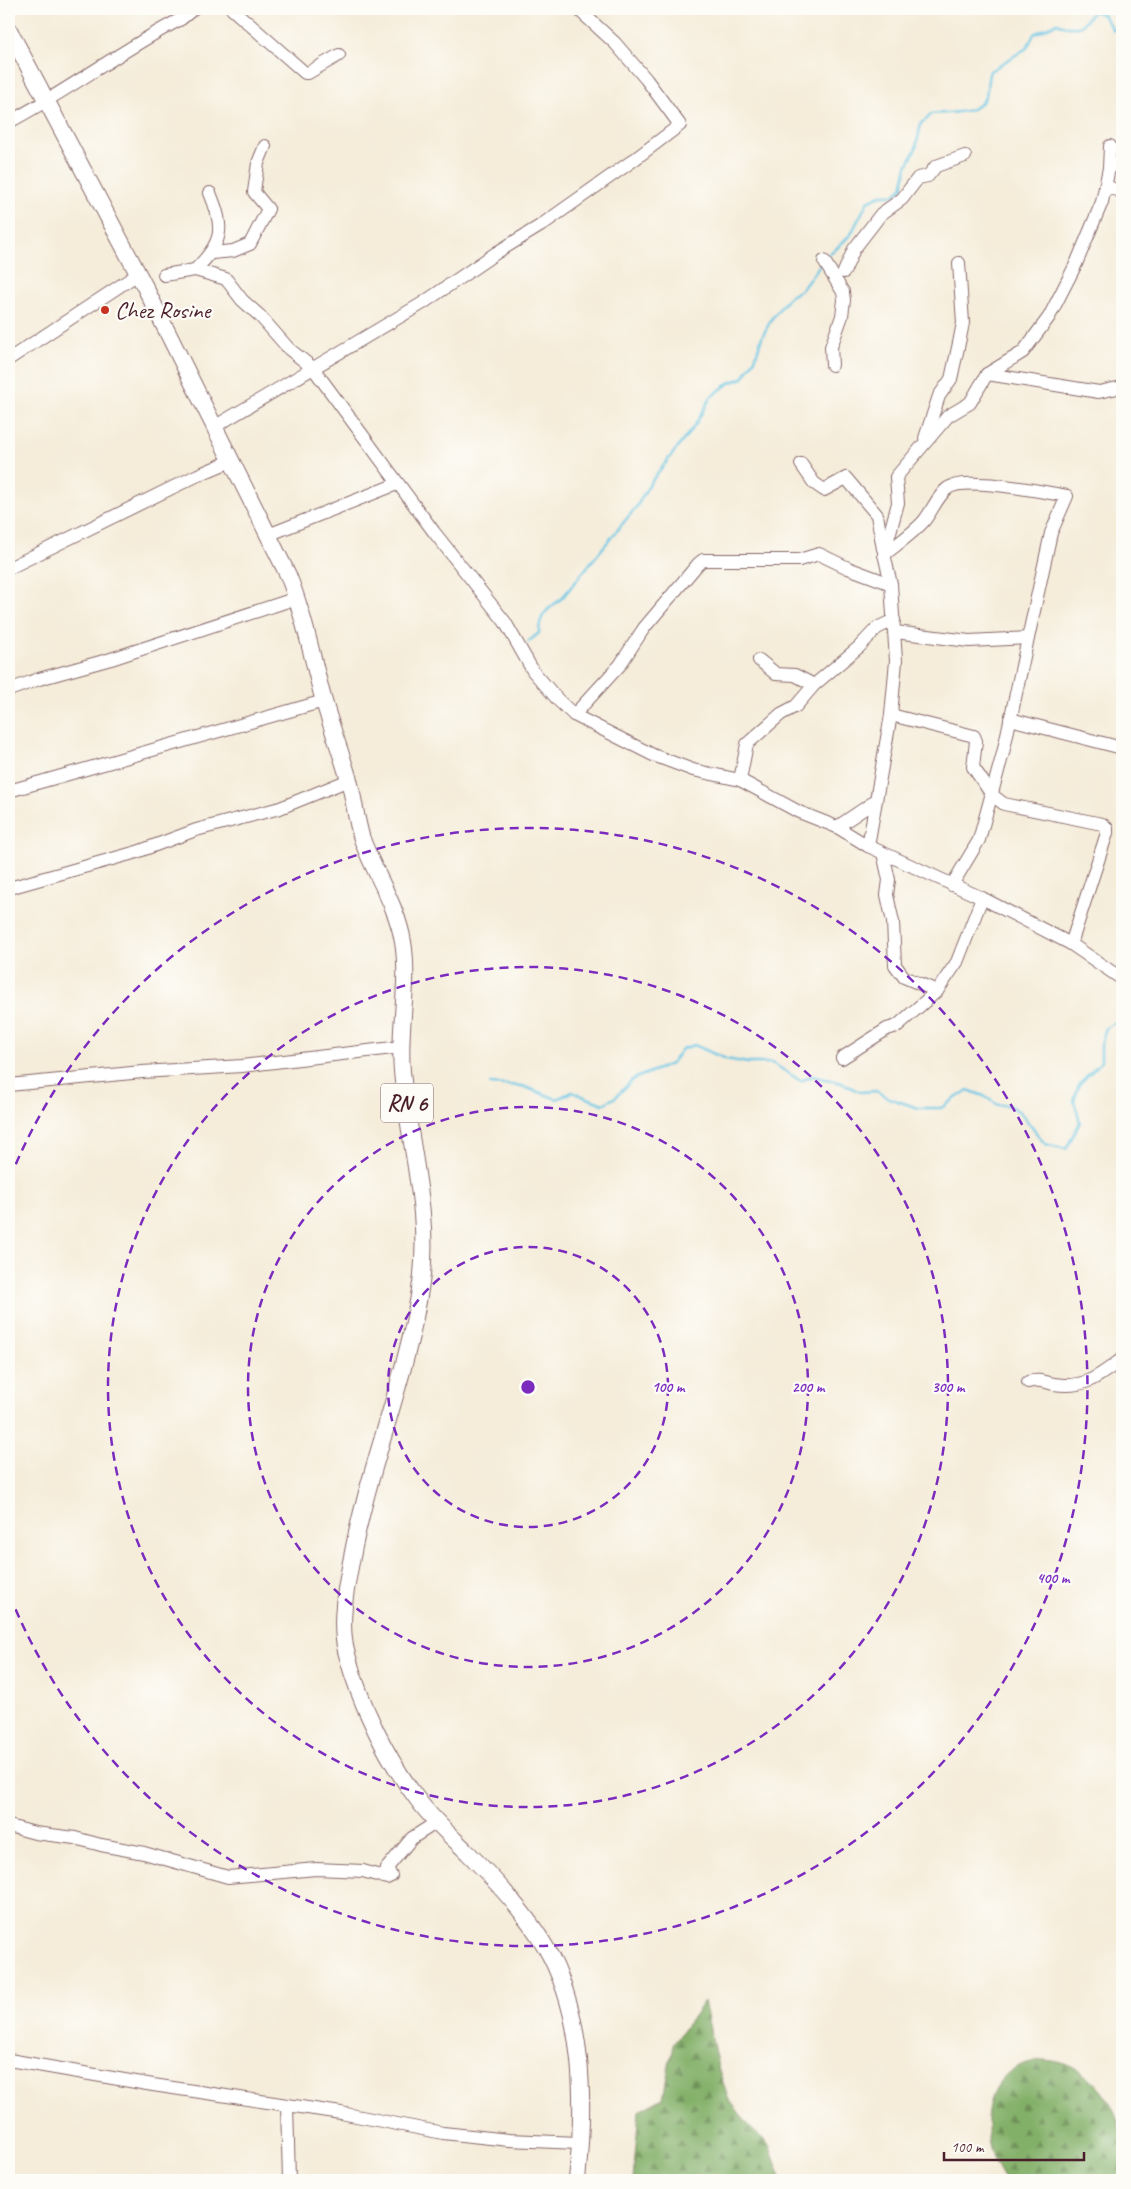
<svg xmlns="http://www.w3.org/2000/svg" width="1131" height="2189" font-family="Caveat,sans-serif">
<style>
.forest{fill:url(#forest-firs);stroke:#66684a}
.lines{fill:none;stroke-linecap:round;stroke-linejoin:round}
.stream{stroke:#65c4e3;stroke-width:2.5}
.minor-casing{stroke:#866768;stroke-width:14}
.major-casing{stroke:#866768;stroke-width:18}
.minor{stroke:#fff;stroke-width:12}
.major{stroke:#fff;stroke-width:16}
.ring{fill:none;stroke:#7b2cbf;stroke-width:2.5;stroke-dasharray:9 6}
.poi-dot{fill:#c8321e;stroke:#fdfcf7;stroke-width:2}
.labels{text-anchor:middle;stroke-width:4.5;stroke-linejoin:round;paint-order:stroke}
.shield{fill:#fdfcf7;stroke:#806168;stroke-width:1}
.shield-label{font-size:22px;font-weight:bold;fill:#4a1f2b}
.poi-label{font-size:24px;fill:#4a1f2b;stroke:#fdfcf7;text-anchor:start}
.centre{fill:#7b2cbf;stroke:#fdfcf7;stroke-width:2.5}
.ring-label{font-size:15px;text-anchor:middle;font-weight:bold;fill:#7b2cbf;stroke:#fdfcf7;stroke-width:4.5;stroke-linejoin:round;paint-order:stroke}
</style>
<defs>
<pattern id="forest-firs" width="22" height="20" patternUnits="userSpaceOnUse" patternTransform="scale(1.25)"><rect width="22" height="20" fill="#83b069"/><path d="M5 1l3.5 6h-7zM16 11l3.5 6h-7z" fill="#6d8f57"/></pattern>
</defs>
<rect width="100%" height="100%" fill="#fdfcf7"/>
<filter id="ink" filterUnits="userSpaceOnUse"><feTurbulence type="fractalNoise" baseFrequency=".02" numOctaves="2"/><feDisplacementMap in="SourceGraphic" scale="10" xChannelSelector="R" yChannelSelector="G"/><feConvolveMatrix kernelMatrix="1 2 1 2 8 2 1 2 1" color-interpolation-filters="sRGB"/></filter>
<filter id="wash" filterUnits="userSpaceOnUse"><feTurbulence type="fractalNoise" baseFrequency=".0096" numOctaves="4" result="noise"/><feDisplacementMap in="SourceGraphic" scale="20" xChannelSelector="R" yChannelSelector="G"/><feGaussianBlur stdDeviation="1.12" result="paint"/><feColorMatrix in="noise" values="0 0 0 0 0 0 0 0 0 0 0 0 0 0 0 0 0 1.4 0 .05"/><feComposite in="paint" operator="in"/></filter>
<g filter="url(#wash)">
<rect width="100%" height="100%" fill="#f5ecd9"/>
<g class="forest">
<polygon points="704,2001 718,2067 728,2098 747,2123 769,2145 782,2180 633,2180 639,2111 663,2098 673,2044"/>
<path d="M 1044,2060 C 1086,2062 1119,2101 1122,2142 C 1123,2154 1122,2168 1122,2180 L 1110,2180 L 1095,2175 L 1068,2180 L 1004,2180 C 982,2149 977,2091 1015,2068 C 1024,2063 1034,2061 1044,2060 Z"/>
</g>
<g class="lines">
<g class="stream">
<path d="M 825,257 L 837,248 L 851,234 L 868,201 L 881,195 L 894,195 L 902,188 L 907,166 L 916,148 L 921,123 L 927,119 L 931,114 C 948,112 979,116 986,95 C 988,87 987,79 990,71 L 1027,48 L 1034,34 L 1057,23 L 1068,27 L 1080,27 L 1094,11 L 1103,15 L 1113,30 L 1122,29"/>
<path d="M 528,642 L 539,633 C 539,614 548,609 562,598 L 637,506 L 650,483 L 695,425 L 711,397 L 729,383 L 743,378 L 755,359 L 762,337 L 772,318 L 789,297 L 802,289 L 820,265"/>
<polyline points="490,1084 522,1086 557,1099 572,1092 603,1104 616,1097 633,1079 671,1064 682,1049 694,1045 726,1059 748,1063 772,1063 801,1081 812,1076 842,1083 860,1092 876,1091 889,1098 918,1108 941,1108 968,1090 984,1096 998,1105 1008,1105 1020,1112 1045,1144 1066,1149 1080,1122 1074,1101 1079,1084 1101,1062 1101,1044 1106,1028 1116,1022 1122,1004"/>
</g>
</g>
</g>
<g filter="url(#ink)">
<g class="lines">
<g class="minor-casing">
<g id="minor">
<polyline points="232,9 305,73 308,73 339,55"/>
<path d="M 9,122 C 68,91 121,50 181,19 L 193,9"/>
<polyline points="1105,186 1122,192"/>
<polyline points="212,253 233,251 250,244 268,209 254,192 258,163 265,146"/>
<polyline points="824,261 843,292 844,300 842,316 831,347 832,365"/>
<path d="M 195,270 C 223,242 225,229 210,193"/>
<polyline points="844,272 854,249 881,214 902,199 918,178 928,176 936,166 965,156"/>
<polyline points="164,275 195,270 226,279 242,300 260,316 289,349 313,368 434,532 505,622 533,671 558,700 574,715 653,755 693,770 740,780 799,812 837,827 868,846 982,898 1071,944 1122,979"/>
<polyline points="9,359 138,274"/>
<polyline points="987,374 1099,392 1122,387"/>
<polyline points="214,427 423,303 496,253 540,226 635,159 680,125 646,79 615,43 578,9"/>
<polyline points="925,438 939,396 951,379 959,343 963,323 959,263"/>
<polyline points="801,464 814,483 824,490 846,478 877,515 883,549"/>
<polyline points="268,535 397,484"/>
<path d="M 884,555 C 897,544 912,534 923,522 C 932,512 937,496 948,488 C 966,476 1044,492 1067,496 L 1051,533 L 1003,753 L 979,840 L 952,885"/>
<polyline points="9,568 198,475 231,461"/>
<polyline points="895,632 969,641 1028,638"/>
<polyline points="759,660 776,674 795,675 814,685"/>
<polyline points="9,690 39,679 111,659 297,598"/>
<polyline points="574,715 620,665 644,628 698,564 703,560 799,560 819,554 848,568 891,584"/>
<polyline points="891,715 974,736 976,741 973,767 992,795 1004,804 1102,824 1107,828 1107,833 1071,944"/>
<polyline points="1010,719 1122,748"/>
<polyline points="740,780 747,744 781,714 796,706 814,685 859,647 877,628 894,620"/>
<polyline points="9,791 324,701"/>
<polyline points="837,827 874,802"/>
<polyline points="868,846 891,715 896,661 891,584 884,554 898,503 896,477 948,416 970,403 987,374 1023,352 1049,317 1076,264 1102,202 1109,168 1110,146"/>
<polyline points="883,853 889,880 887,895 893,922 895,965 904,977 937,991"/>
<polyline points="9,888 137,852 196,830 280,808 349,780"/>
<polyline points="842,1058 887,1029 897,1026 937,991 957,962 982,898"/>
<polyline points="9,1085 142,1072 242,1066 401,1047"/>
<path d="M 1028,1382 C 1039,1379 1044,1382 1054,1384 C 1085,1389 1099,1376 1122,1359"/>
<polyline points="9,1826 35,1833 75,1838 101,1845 144,1853 228,1877 316,1869 363,1871 387,1878 391,1876 387,1868 412,1838 437,1822"/>
<polyline points="9,2060 153,2085 341,2113 443,2133 509,2140 579,2143"/>
<polyline points="287,2105 289,2180"/>
</g>
</g>
<g class="major-casing">
<path id="major" d="M 9,30 L 145,287 L 288,575 C 304,615 312,657 323,698 C 331,726 341,753 349,780 C 354,799 356,820 362,839 C 374,873 397,905 403,942 C 410,984 398,1028 402,1071 C 408,1142 431,1211 421,1283 C 408,1375 369,1465 352,1557 C 346,1587 339,1621 346,1651 C 360,1705 387,1760 421,1804 C 435,1822 453,1838 469,1854 C 496,1881 525,1912 545,1946 C 585,2015 585,2103 577,2180"/>
</g>
<use href="#minor" class="minor"/>
<use href="#major" class="major"/>
</g>
</g>
<g class="ring">
<circle cx="528" cy="1387" r="140"/>
<circle cx="528" cy="1387" r="280"/>
<circle cx="528" cy="1387" r="420"/>
<path d="M10 1178A559 559 0 1 1 10 1596"/>
</g>
<circle class="poi-dot" cx="105" cy="310" r="5"/>
<g class="labels">
<rect class="shield" x="381" y="1083.5" width="52" height="39" rx="4"/>
<g class="shield-label">
<text x="407" y="1111">RN 6</text>
</g>
<g class="poi-label">
<text x="115" y="318">Chez Rosine</text>
</g>
</g>
<circle cx="528" cy="1387" r="8" class="centre"/>
<g class="ring-label">
<text x="668" y="1392">100 m</text>
<text x="808" y="1392">200 m</text>
<text x="948" y="1392">300 m</text>
<text x="1053" y="1583">400 m</text>
</g>
<rect width="1131" height="2189" fill="none" stroke="#fdfcf7" stroke-width="30"/>
<path d="M944 2152v8h140v-8" fill="none" stroke="#4a1f2b" stroke-width="2.5"/>
<text x="951" y="2152" font-size="15" fill="#4a1f2b" stroke="#fdfcf7" stroke-width="4" paint-order="stroke">100 m</text>
</svg>
